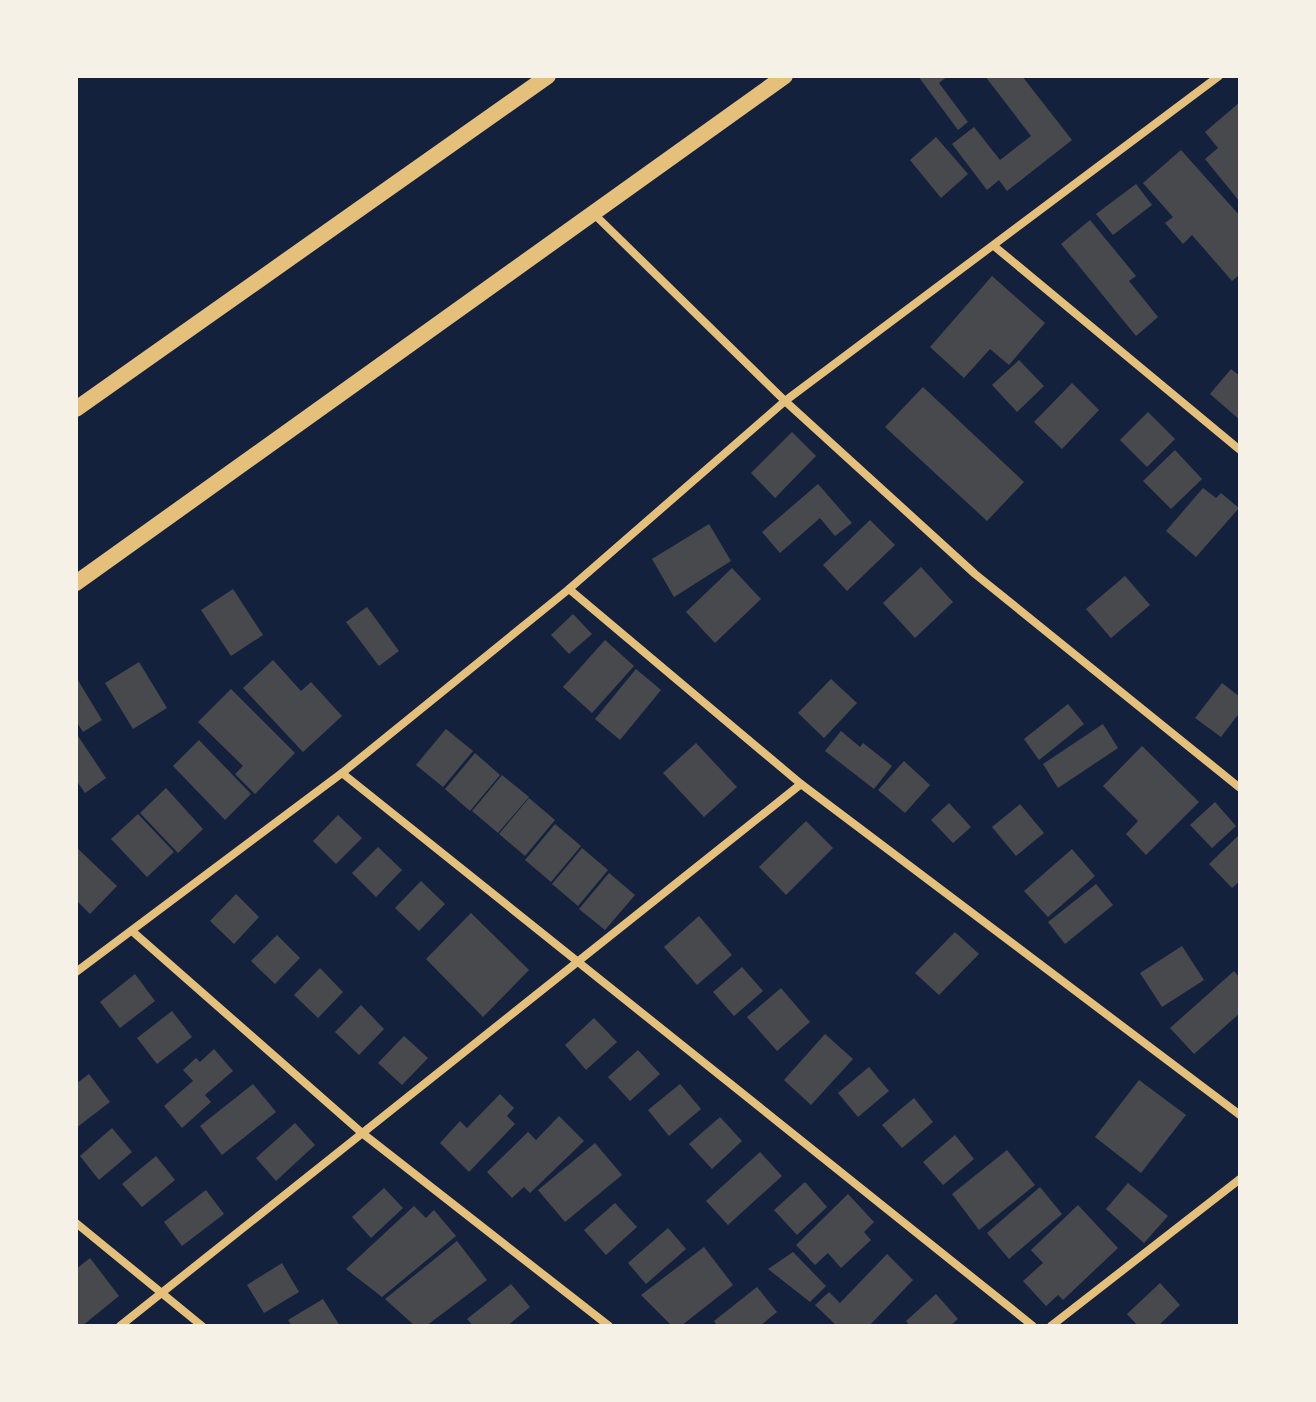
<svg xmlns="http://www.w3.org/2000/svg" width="1316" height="1402" font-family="'Work Sans',sans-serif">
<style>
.building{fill:#48494c}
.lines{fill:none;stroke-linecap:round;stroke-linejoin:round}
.minor{stroke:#e5c07b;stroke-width:8}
.secondary{stroke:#e5c07b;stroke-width:16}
</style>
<rect width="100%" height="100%" fill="#14213d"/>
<g class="building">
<polygon points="918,76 948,76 939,83 968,122 958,130"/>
<polygon points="985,76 1022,76 1072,140 1007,191 999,180 987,190 952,144 974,127 1000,160 1031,136"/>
<polygon points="1240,102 1240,202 1205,159 1218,148 1205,132"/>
<polygon points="936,137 968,174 941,198 910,160"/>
<polygon points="1181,150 1240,216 1240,274 1232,281 1192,235 1183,244 1165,223 1173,217 1143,183"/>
<polygon points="1136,184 1152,205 1113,235 1096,214"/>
<polygon points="1090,220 1136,276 1129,281 1158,317 1136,336 1061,244"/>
<polygon points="992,276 1045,323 1009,365 990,349 964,378 930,347"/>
<polygon points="1019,360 1044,386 1017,412 992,385"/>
<polygon points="1231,369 1240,376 1240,420 1210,394"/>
<polygon points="1072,383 1099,410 1062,449 1034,422"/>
<polygon points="923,387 1024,482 987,521 885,427"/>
<polygon points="1148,412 1175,439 1147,467 1120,440"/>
<polygon points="792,432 816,456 775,498 751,473"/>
<polygon points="1175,450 1202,479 1171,509 1143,481"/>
<polygon points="818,484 852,523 835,536 820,518 780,553 762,532"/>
<polygon points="1203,488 1216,498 1221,493 1239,508 1196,557 1166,531"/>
<polygon points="870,520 895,545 847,591 823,565"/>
<polygon points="709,524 731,561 674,597 652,559"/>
<polygon points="921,567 953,602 915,638 883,603"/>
<polygon points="732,568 761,599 715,643 686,612"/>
<polygon points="1125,576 1150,605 1111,638 1086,609"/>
<polygon points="233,589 263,635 231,656 201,610"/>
<polygon points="367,607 399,651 379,666 346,622"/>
<polygon points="573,614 592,634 569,654 551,635"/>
<polygon points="605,640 634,666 592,713 563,687"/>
<polygon points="273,660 301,691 311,682 342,716 303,752 243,688"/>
<polygon points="139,662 167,708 133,729 105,683"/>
<polygon points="636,669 661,690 620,740 595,719"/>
<polygon points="76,677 102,720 83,732 76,721"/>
<polygon points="831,679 857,703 824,738 798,713"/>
<polygon points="1222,683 1240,697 1240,712 1221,737 1195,718"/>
<polygon points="231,689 295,753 255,794 235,774 243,766 198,722"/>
<polygon points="1068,704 1084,724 1039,760 1024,739"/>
<polygon points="1103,724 1118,748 1058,788 1043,764"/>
<polygon points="446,729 473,751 443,787 416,765"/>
<polygon points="841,731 860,747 863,743 892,766 874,789 825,751"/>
<polygon points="76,733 106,778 85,793 76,780"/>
<polygon points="199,740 251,794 225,820 173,766"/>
<polygon points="696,743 737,787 704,817 663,773"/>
<polygon points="1142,746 1199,802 1146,855 1126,834 1138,821 1103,786"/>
<polygon points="475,753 500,775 470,811 445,789"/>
<polygon points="904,761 930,785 905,813 878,790"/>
<polygon points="502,775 529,797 498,833 472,811"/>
<polygon points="166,788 203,829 178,853 140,813"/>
<polygon points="529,798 555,820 525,856 499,834"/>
<polygon points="1215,802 1236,826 1212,848 1190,825"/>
<polygon points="949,803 971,827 953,843 931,820"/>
<polygon points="1020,804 1044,833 1016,856 992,827"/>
<polygon points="138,814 174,852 147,877 111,839"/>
<polygon points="338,815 362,838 336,864 313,841"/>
<polygon points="806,821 833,848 786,895 759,867"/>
<polygon points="555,824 581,846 551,882 525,860"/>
<polygon points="1240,834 1240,881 1232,888 1209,864"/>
<polygon points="76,847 117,886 90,914 76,900"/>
<polygon points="378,847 402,870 376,897 352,873"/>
<polygon points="582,848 608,870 578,906 552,884"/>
<polygon points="1072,849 1095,876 1048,917 1024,891"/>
<polygon points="609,873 635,895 605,930 579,909"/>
<polygon points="421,881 445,904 419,931 395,908"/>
<polygon points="1096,884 1113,905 1065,944 1048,922"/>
<polygon points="236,894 259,917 234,944 210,921"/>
<polygon points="471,913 529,970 483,1017 426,959"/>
<polygon points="699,916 732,955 697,985 664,947"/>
<polygon points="955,932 979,954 939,995 915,973"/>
<polygon points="277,935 300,958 275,984 251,961"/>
<polygon points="1182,946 1204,980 1162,1007 1140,973"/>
<polygon points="742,967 763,991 734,1016 713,992"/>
<polygon points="320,968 343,992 318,1018 294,995"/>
<polygon points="1234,971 1240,978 1240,1013 1194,1054 1170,1028"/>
<polygon points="135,974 155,1001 120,1028 100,1002"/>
<polygon points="781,988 810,1022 777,1051 747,1017"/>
<polygon points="361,1005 384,1029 359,1055 335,1032"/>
<polygon points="172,1011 192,1037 157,1064 137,1038"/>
<polygon points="594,1018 617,1042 586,1070 565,1045"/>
<polygon points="825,1034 853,1059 811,1105 784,1080"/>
<polygon points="404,1036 428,1058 402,1085 378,1063"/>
<polygon points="214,1049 233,1071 205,1095 211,1102 182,1128 164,1106 193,1081 183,1070 196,1058 200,1062"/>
<polygon points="638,1050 660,1074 630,1101 608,1077"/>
<polygon points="869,1067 889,1091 858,1117 838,1093"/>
<polygon points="89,1074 110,1102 76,1128 76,1084"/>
<polygon points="1139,1080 1186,1115 1141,1173 1095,1137"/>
<polygon points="253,1084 276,1112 222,1155 200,1126"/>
<polygon points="680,1084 701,1109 669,1136 648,1110"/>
<polygon points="500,1094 514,1108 507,1116 515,1124 469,1172 440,1143 460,1121 467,1128"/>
<polygon points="914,1098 933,1122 902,1148 882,1125"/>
<polygon points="559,1116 584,1141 530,1193 524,1187 512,1198 487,1172 528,1132 536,1140"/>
<polygon points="720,1117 742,1141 712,1169 689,1144"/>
<polygon points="295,1123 315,1145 276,1181 256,1158"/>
<polygon points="112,1128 132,1152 99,1180 80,1156"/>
<polygon points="955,1135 974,1159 943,1185 923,1162"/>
<polygon points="595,1143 622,1175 565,1222 538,1190"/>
<polygon points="1007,1150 1035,1185 979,1230 952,1194"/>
<polygon points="760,1152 782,1176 728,1225 706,1201"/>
<polygon points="156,1156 175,1180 142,1207 122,1184"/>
<polygon points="805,1182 827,1207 797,1235 774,1210"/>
<polygon points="1128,1183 1168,1216 1144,1243 1106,1209"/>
<polygon points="1040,1187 1062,1214 1009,1259 987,1233"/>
<polygon points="384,1188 403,1208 371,1238 352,1217"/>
<polygon points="206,1190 224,1214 182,1246 164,1222"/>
<polygon points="848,1194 874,1222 864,1232 871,1240 841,1268 828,1253 815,1265 796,1245"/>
<polygon points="615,1203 637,1227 606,1255 584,1230"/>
<polygon points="1078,1205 1118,1248 1063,1300 1058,1295 1046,1306 1023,1281 1043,1263 1031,1250"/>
<polygon points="414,1206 426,1218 434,1210 456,1236 382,1297 346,1269"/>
<polygon points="668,1228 686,1249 646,1284 628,1263"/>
<polygon points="457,1241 487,1280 426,1326 415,1326 385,1299"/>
<polygon points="704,1247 733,1285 681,1326 672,1326 641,1295"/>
<polygon points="793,1252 826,1286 810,1302 768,1269"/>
<polygon points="887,1254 913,1280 869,1326 837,1326 815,1305 829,1292 840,1303"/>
<polygon points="90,1258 119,1296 82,1326 77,1326 76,1269"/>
<polygon points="282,1263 299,1292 264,1313 247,1285"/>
<polygon points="1160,1283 1180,1305 1158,1326 1138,1326 1127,1314"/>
<polygon points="511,1284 530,1307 507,1326 473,1326 467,1319"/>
<polygon points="757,1287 777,1312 760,1326 717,1326 714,1321"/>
<polygon points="936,1294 958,1319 950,1326 910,1326 906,1321"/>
<polygon points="323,1299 340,1326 292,1326 288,1320"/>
</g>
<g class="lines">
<g class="minor">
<polyline points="593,213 785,401 975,574 1240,788"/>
<polyline points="994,246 1240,450"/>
<polyline points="569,589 801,784 1240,1115"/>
<polyline points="342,773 1033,1326"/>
<polyline points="132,931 362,1133 609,1326"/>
<polyline points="76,972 342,773 569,589 785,401 1219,76"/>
<polyline points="76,1223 202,1326"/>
<polyline points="120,1326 801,784"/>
<polyline points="1051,1326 1240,1179"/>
</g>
<g class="secondary">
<polyline points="76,409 548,76"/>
<polyline points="76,583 785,76"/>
</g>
</g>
<rect width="1316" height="1402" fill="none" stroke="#f6f1e7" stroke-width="156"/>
</svg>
